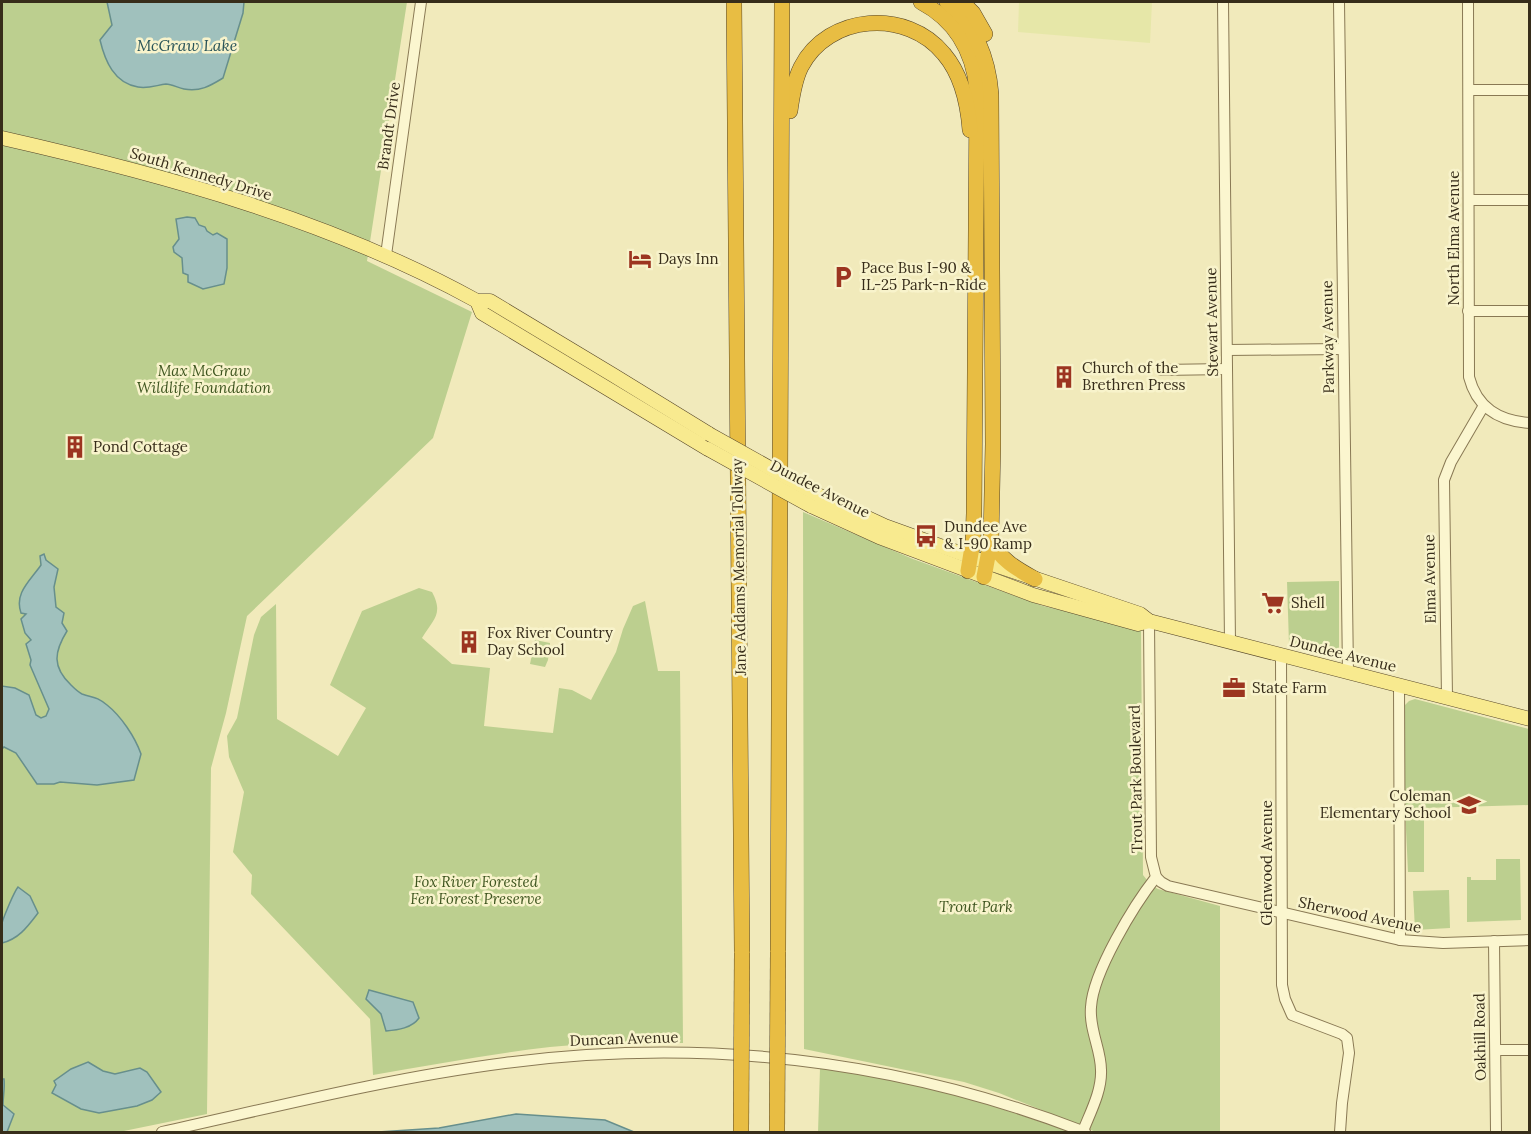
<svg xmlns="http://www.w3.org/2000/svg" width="1531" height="1134" font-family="Lora,serif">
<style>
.farmland{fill:#e6e7a8}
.green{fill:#bccf8f}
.water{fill:#a0c1bd;stroke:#678f8c;stroke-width:1.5}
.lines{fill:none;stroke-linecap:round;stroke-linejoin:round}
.minor-casing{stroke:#897954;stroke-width:12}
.major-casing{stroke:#564629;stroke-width:15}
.highway-casing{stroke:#564629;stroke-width:16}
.minor{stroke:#fbf6cf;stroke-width:10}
.major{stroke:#f8ea8f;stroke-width:14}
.highway{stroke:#e8bd43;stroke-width:15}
.major-bridge-casing{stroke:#564629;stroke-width:15;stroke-linecap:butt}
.highway-bridge-casing{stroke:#564629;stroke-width:16;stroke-linecap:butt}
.major-bridge{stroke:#f8ea8f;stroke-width:14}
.highway-bridge{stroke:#e8bd43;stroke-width:15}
.labels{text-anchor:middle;stroke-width:5;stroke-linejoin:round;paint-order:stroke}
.street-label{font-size:15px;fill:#372d1a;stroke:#f8f3cb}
.poi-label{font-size:15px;fill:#372d1a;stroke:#f8f3cb;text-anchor:start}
.park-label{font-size:15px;font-style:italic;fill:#3e551f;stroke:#f8f3cb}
.water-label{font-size:16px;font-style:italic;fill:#285358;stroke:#f8f3cb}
</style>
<rect width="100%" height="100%" fill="#f1eabb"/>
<polygon class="farmland" points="1019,2 1152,2 1150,43 1018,32"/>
<g class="green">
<polygon points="2,2 407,2 367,261 472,312 433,438 247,616 226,713 211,768 207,1114 119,1132 2,1132"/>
<polygon points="803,512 913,559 1043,606 1141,629 1143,875 1151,885 1158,889 1220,906 1220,1132 1096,1132 999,1093 964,1082 804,1049"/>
<polygon points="1339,581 1339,651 1338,654 1331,656 1289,644 1287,582"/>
<path d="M 419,588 L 432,592 C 444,614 433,620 422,638 L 452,664 L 490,668 L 484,726 L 553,733 L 559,688 L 572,690 L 591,700 L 616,652 L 623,629 L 633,606 L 645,601 L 658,671 L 680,671 L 683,1043 C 638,1043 594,1042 550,1047 C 490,1054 432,1065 373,1075 L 370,1019 L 251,894 L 252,875 L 233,852 L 244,792 L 229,757 L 227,736 L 237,718 L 254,635 L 261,617 L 276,604 L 277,719 L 338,756 L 366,708 L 330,685 L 362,611 Z"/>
<polygon points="535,640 550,643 548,660 545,667 530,664"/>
<polygon points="1415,699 1529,729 1529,805 1424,808 1424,872 1408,872 1404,787 1404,706 1409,701"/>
<polygon points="1496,859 1520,859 1521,920 1467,922 1467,877 1471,877 1471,880 1496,880"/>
<polygon points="1449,890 1450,928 1415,930 1413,891"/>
<path d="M 820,1068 C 906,1077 990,1104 1071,1132 L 818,1132 Z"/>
</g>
<g class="water">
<path d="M 107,2 L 244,2 L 243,13 L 223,78 C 210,86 200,92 184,89 C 178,88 172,84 166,84 C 157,85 148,89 138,87 C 114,83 105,61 100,40 L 112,25 Z"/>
<polygon points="187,217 195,218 199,225 205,227 207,231 213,235 217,233 227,239 227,268 224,284 203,289 188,282 188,275 183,273 182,258 174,252 173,247 179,239 176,219"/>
<path d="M 44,554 L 46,560 L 58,569 L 54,587 L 56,607 L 64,613 L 62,623 L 67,631 C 54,652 52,667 71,685 C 74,688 78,692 82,694 C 93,698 96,696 107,705 C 121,716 135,737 141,754 L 134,780 L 97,785 L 60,782 L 54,784 L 37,784 L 16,753 L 4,747 L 2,749 L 2,686 L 15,688 L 29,695 L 36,715 L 41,718 L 46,716 L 49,709 L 30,665 L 31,660 L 26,644 L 31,640 L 25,633 L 21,619 L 26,614 L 21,613 C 14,593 30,581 41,565 L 40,556 Z"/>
<path d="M 18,887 L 30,896 L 38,913 C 28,926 19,939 2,943 C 1,937 0,929 2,923 C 4,916 14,892 18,887 Z"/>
<path d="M 369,990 L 413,1002 L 419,1018 C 412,1028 398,1030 386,1031 L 381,1014 L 366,999 Z"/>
<polygon points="88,1062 103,1071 115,1074 140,1068 147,1072 161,1092 152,1100 137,1106 99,1113 81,1109 52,1093 56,1085 54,1081 71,1069"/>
<path d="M 2,1079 L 4,1079 C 5,1089 3,1096 3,1105 L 14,1114 L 7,1132 L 2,1132 Z"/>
<polygon points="516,1114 605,1120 634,1132 378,1132 439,1128"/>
</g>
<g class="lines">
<g class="minor-casing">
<g id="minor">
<polyline points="1223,2 1230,642"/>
<polyline points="1339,2 1348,672"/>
<path d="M 1468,2 L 1469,377 C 1477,408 1499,421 1530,423"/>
<polyline points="1469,90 1530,90"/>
<polyline points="1469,200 1530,200"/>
<polyline points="386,255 421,2"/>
<polyline points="1468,311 1530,311"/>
<polyline points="1227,350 1343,349"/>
<polyline points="1161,370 1227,369"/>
<polyline points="1281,655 1282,985 1285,999 1292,1015 1342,1034 1347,1038 1349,1053 1342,1103 1340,1132"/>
<polyline points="1399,685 1400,940"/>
<polyline points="1447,697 1444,480 1451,462 1483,407"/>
<polyline points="1156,877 1161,882 1168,886 1400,940 1443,943 1530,940"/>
<polyline points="1494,941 1496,1132"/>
<polyline points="1496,1050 1530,1050"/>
<path d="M 1083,1131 C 1090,1113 1102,1091 1101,1070 C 1101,1049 1089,1030 1091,1007 C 1093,972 1134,905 1156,877 L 1151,857 L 1149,621"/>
<path d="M 162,1132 C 275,1107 389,1078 505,1063 C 705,1037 897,1059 1085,1132"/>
</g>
</g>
<g class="major-casing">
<g id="major">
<path d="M 2,138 C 165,175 330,220 477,301 L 490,301 L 613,375 L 709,434"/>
<polyline points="477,301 482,313 708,449"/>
<polyline points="818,495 885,526 971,557 1140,614 1149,621 1530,719"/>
<polyline points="811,506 879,537 1033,595 1138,624 1149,621"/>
</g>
</g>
<g class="highway-casing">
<g id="highway">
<polyline points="734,2 742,953"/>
<path d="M 921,2 C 955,20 973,51 977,89 L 974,513 L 973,541 L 968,571"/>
<path d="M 947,2 C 975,25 988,57 991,94 L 993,444 L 991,540 L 984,577"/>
<polyline points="962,2 973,13 985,34"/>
<path d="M 790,111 C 792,97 794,81 801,67 C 828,14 907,8 944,54 C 961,74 968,104 970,130"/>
<path d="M 991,540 C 1000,560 1017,569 1035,579"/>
<polyline points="778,952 782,2"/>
</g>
</g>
<use href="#minor" class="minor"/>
<use href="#major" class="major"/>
<use href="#highway" class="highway"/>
<g class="major-bridge-casing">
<g id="major-bridge">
<polyline points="709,434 818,495"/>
<polyline points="708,449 811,506"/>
</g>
</g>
<g class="highway-bridge-casing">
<g id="highway-bridge">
<polyline points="741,1132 742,953"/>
<polyline points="777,1132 778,952"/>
</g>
</g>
<use href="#major-bridge" class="major-bridge"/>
<use href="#highway-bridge" class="highway-bridge"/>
</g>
<defs>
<g id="hotel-bare" transform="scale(1.8)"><path d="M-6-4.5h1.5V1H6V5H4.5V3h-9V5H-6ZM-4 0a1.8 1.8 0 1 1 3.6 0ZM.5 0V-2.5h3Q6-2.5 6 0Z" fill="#9c3520" stroke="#f8f3cb" stroke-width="2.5" paint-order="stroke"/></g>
<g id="parking-bare" transform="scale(1.8)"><path d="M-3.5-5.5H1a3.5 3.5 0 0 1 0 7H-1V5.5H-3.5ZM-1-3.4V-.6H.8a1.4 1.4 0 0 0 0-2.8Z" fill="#9c3520" stroke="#f8f3cb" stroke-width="2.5" paint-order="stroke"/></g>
<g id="building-bare" transform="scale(1.8)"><path d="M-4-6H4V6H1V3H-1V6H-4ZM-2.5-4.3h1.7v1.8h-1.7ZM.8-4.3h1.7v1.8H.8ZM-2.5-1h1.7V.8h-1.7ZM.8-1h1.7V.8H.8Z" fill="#9c3520" stroke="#f8f3cb" stroke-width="2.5" paint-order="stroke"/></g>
<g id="bus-bare" transform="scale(1.8)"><path d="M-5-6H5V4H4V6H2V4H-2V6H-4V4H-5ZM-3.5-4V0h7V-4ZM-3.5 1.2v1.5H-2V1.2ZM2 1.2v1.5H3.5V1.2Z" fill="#9c3520" stroke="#f8f3cb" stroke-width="2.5" paint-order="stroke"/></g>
<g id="supermarket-bare" transform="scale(1.8)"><path d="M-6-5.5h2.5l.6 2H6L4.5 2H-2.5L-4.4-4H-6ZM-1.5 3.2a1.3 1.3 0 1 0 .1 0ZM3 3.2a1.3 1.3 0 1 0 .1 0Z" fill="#9c3520" stroke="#f8f3cb" stroke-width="2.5" paint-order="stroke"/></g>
<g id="office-bare" transform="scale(1.8)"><path d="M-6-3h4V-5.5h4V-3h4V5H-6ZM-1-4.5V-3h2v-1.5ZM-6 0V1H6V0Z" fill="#9c3520" stroke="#f8f3cb" stroke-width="2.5" paint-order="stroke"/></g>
<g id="school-bare" transform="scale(1.8)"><path d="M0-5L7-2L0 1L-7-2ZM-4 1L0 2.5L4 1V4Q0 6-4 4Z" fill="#9c3520" stroke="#f8f3cb" stroke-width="2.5" paint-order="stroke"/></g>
</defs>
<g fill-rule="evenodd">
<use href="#hotel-bare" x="640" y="259"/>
<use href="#parking-bare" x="843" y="277"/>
<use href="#building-bare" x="1064" y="377"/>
<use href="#building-bare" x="75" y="447"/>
<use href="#bus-bare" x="926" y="536"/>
<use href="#supermarket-bare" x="1273" y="603"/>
<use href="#building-bare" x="469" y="642"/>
<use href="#office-bare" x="1234" y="688"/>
<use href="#school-bare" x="1469" y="805"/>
</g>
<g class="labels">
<g class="street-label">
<text transform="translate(389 126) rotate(-82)" y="5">Brandt Drive</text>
<text transform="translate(201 174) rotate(17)" y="5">South Kennedy Drive</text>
<text transform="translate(1454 238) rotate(-90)" y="5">North Elma Avenue</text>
<text transform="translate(1212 322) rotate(-91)" y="5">Stewart Avenue</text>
<text transform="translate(1328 337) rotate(-91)" y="5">Parkway Avenue</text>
<text transform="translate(820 489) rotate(27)" y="5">Dundee Avenue</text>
<text transform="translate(739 567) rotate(-91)" y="5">Jane Addams Memorial Tollway</text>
<text transform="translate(1430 579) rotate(-91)" y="5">Elma Avenue</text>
<text transform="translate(1343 654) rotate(14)" y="5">Dundee Avenue</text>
<text transform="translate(1136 779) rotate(-91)" y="5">Trout Park Boulevard</text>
<text transform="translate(1267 863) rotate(-90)" y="5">Glenwood Avenue</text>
<text transform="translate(1360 915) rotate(12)" y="5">Sherwood Avenue</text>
<text transform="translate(1480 1037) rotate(-91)" y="5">Oakhill Road</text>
<text transform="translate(624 1039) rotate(-2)" y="5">Duncan Avenue</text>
</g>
<g class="poi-label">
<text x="658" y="264">Days Inn</text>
<text x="861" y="273">Pace Bus I-90 &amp;<tspan x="861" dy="17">IL-25 Park-n-Ride</tspan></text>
<text x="1082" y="373">Church of the<tspan x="1082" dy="17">Brethren Press</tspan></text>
<text x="93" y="452">Pond Cottage</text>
<text x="944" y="532">Dundee Ave<tspan x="944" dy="17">&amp; I-90 Ramp</tspan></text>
<text x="1291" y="608">Shell</text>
<text x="487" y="638">Fox River Country<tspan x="487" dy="17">Day School</tspan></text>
<text x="1252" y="693">State Farm</text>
<text x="1451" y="801" text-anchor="end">Coleman<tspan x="1451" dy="17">Elementary School</tspan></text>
</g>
<g class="park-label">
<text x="204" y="376">Max McGraw<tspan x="204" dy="17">Wildlife Foundation</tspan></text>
<text x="476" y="887">Fox River Forested<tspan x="476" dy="17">Fen Forest Preserve</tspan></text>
<text x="976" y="912">Trout Park</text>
</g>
<g class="water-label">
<text x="187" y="51">McGraw Lake</text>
</g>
</g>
<rect width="1531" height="1134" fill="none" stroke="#372d1a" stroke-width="6"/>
</svg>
